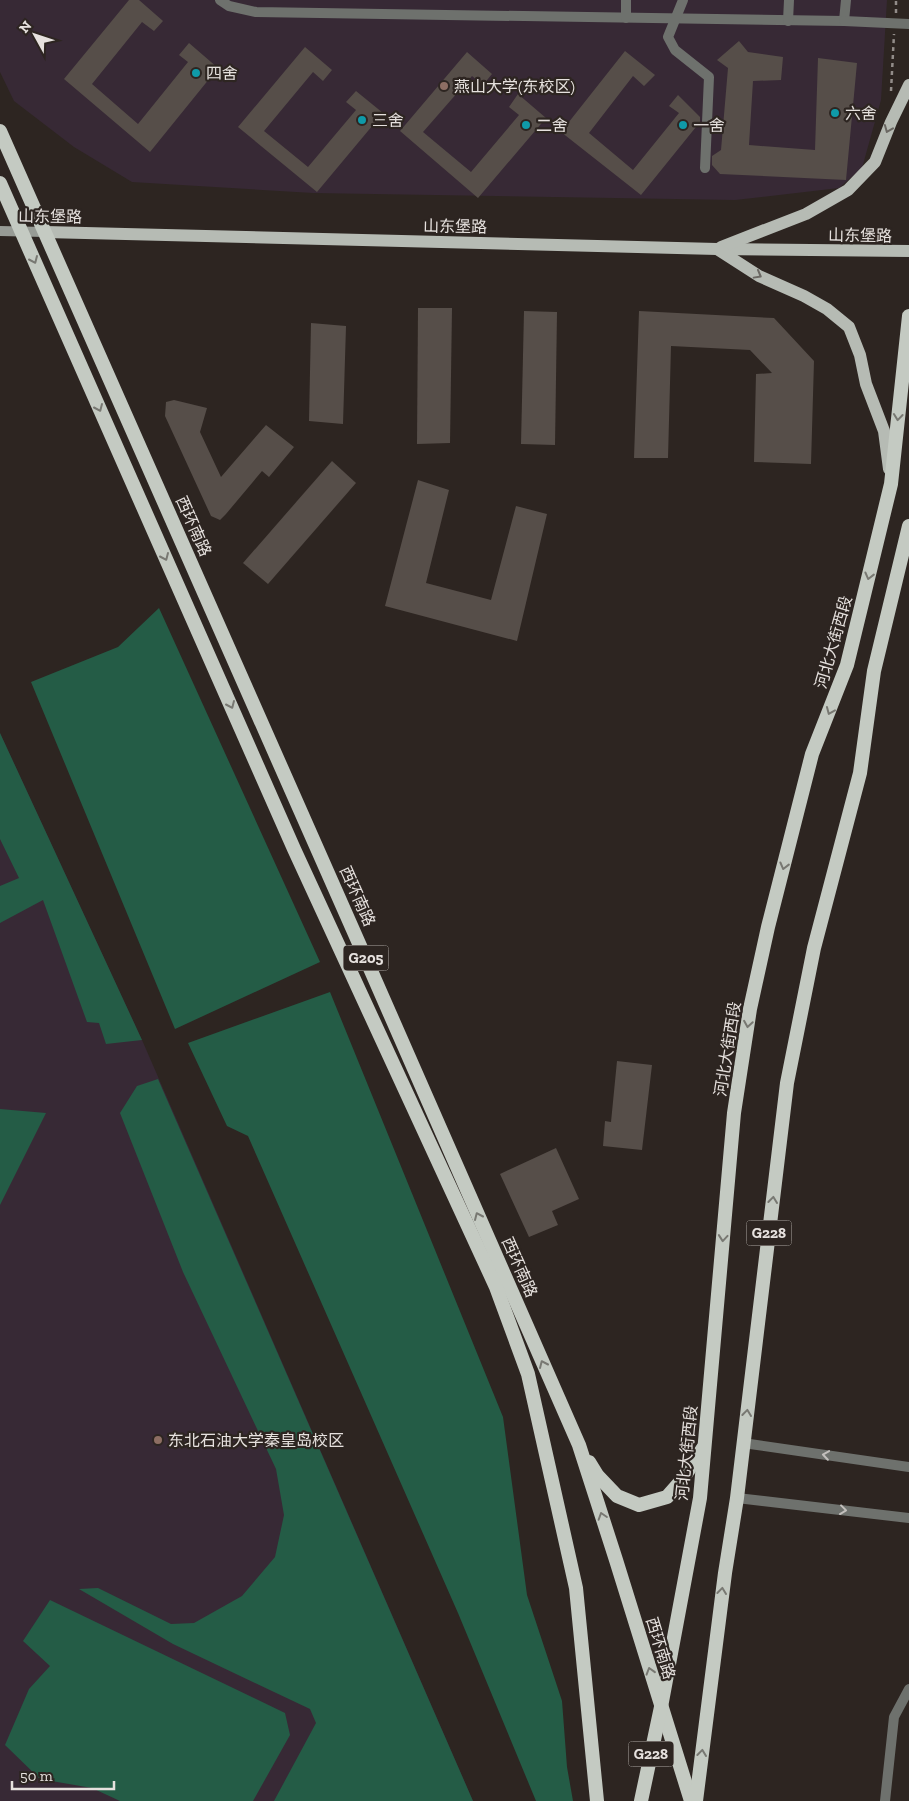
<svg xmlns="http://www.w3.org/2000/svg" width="909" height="1801" font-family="'Zilla Slab','Noto Sans SC',serif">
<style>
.education{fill:#372935}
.green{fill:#245c46}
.building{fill:#564e49}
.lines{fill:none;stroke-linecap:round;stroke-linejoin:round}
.path{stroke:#928c89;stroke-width:2.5;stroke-dasharray:4 4;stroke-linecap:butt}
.minor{stroke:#6e716d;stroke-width:10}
.secondary{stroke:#979b95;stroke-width:10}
.primary{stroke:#b6bbb4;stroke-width:12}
.trunk{stroke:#c4cac2;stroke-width:14}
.oneway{stroke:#6b6863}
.oneway2{stroke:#787872}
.oneway3{stroke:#c2bfbc}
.culture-dot{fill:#0f9aa8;stroke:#2d2521;stroke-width:2}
.education-dot{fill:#8d6e63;stroke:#2d2521;stroke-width:2}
.labels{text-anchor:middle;stroke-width:4.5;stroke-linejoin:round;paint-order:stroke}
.shield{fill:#2d2521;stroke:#aea9a5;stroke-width:1}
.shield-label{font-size:15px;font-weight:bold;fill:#e6e1de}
.poi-label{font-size:16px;fill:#e6e1de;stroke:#2d2521;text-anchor:start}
.street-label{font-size:16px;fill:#e6e1de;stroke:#2d2521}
</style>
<rect width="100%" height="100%" fill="#2d2521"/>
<g class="education">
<polygon points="0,0 887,0 881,100 862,168 839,188 735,200 313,193 132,182 74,147 14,101 0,72"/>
<polygon points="0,733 142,1040 473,1801 0,1801"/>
</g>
<g class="green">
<polygon points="159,608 320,962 175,1029 31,682 118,647"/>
<polygon points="0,733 142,1040 106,1044 99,1023 87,1022 43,900 0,923 0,886 19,878 0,839"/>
<polygon points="330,992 503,1417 527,1595 562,1701 567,1767 573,1801 536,1801 458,1613 248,1136 227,1126 188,1043"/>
<polygon points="158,1079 473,1801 274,1801 316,1723 310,1709 173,1644 79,1589 98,1588 171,1624 194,1623 242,1596 275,1557 284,1515 276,1469 183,1272 120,1113 137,1086"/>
<polygon points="0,1109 46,1113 0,1205"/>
<polygon points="50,1600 285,1713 290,1735 253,1801 120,1801 92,1788 40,1779 5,1745 29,1689 50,1666 23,1641"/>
</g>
<g class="building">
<polygon points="129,0 139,0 163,21 154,31 142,22 92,84 138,124 188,62 179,55 189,43 218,68 150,152 64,79"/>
<polygon points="739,41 748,52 783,57 781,80 753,81 749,145 815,150 818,58 857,63 846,180 720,174 712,165 712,156 721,150 728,68 717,60"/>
<polygon points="305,47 332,70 323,81 313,72 264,131 308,167 356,110 346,102 356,91 383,113 317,192 238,127"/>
<polygon points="625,51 655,75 644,86 633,76 589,133 633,170 679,113 669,106 678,95 700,117 700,122 641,195 561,132"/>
<polygon points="467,52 492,74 483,85 472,76 423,132 471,172 519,115 509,107 518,94 546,118 478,198 400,131"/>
<polygon points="418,308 452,308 450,443 417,444"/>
<polygon points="524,311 557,312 555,445 521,444"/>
<polygon points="639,311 774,318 814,361 811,464 754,462 756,374 772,373 750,350 671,346 668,458 634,458"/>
<polygon points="311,323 346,326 343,424 309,421"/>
<polygon points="174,400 207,408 200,432 221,477 266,425 294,447 269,477 262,471 226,514 220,520 211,516 165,416 166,402"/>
<polygon points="332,461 356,483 268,584 243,563"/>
<polygon points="418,480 449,490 426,583 491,600 516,506 547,514 517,641 385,606"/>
<polygon points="617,1061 652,1065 642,1150 603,1146 605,1121 611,1122"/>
<polygon points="556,1148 579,1199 552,1211 558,1225 529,1237 500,1174"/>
</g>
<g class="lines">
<g class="path">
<polyline points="896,13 896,0"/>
<polyline points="891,91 894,34"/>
</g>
<g class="minor">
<polyline points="220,0 229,6 256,12 844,21 846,0"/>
<polyline points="626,0 626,18"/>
<polyline points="683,0 668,37 675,50 709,77 705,168"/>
<polyline points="788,21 789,0"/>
<polyline points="844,21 909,24"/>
<polyline points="743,1443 909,1467"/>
<polyline points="737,1498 909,1518"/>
<polyline points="885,1801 894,1717 909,1689"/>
</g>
<polyline class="secondary" points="0,231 45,232"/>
<g class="primary">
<polyline points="45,232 717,249 909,251"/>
<polyline points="721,247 806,214 848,190 875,162 891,122 909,85"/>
<polyline points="717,249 759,276 804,296 827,309 849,327 860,355 866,384 884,431 889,469"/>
</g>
<g class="trunk">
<polyline points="0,131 365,957 579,1445 616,1560 691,1801"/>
<polyline points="0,183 294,849 496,1287 528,1374 576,1588 597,1801"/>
<polyline points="589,1462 597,1475 617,1496 639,1505 667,1497 682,1480 703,1448"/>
<polyline points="641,1801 661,1707 700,1498 734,1113 750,1009 768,927 812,754 847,665 891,484 909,316"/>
<polyline points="696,1801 725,1573 737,1498 787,1083 814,948 860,773 874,671 909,526"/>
</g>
</g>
<defs><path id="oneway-chevron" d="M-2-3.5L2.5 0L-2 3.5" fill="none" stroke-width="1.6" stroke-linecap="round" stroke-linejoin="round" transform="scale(1.25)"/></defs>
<g class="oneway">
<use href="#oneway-chevron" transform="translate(888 129) rotate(112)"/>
<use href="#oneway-chevron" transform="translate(758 275) rotate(29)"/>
</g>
<g class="oneway2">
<use href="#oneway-chevron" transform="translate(34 260) rotate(66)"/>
<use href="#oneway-chevron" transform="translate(99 408) rotate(66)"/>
<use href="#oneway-chevron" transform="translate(898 417) rotate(96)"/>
<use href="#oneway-chevron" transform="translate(165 557) rotate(66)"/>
<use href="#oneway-chevron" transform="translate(869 576) rotate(104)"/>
<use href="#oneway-chevron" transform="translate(231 705) rotate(66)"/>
<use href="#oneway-chevron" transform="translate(830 711) rotate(113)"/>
<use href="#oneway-chevron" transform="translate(784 866) rotate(104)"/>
<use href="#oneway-chevron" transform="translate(748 1024) rotate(99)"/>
<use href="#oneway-chevron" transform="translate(773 1200) rotate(-83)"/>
<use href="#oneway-chevron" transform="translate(478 1216) rotate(-114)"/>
<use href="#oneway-chevron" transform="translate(723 1238) rotate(95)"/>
<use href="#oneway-chevron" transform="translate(543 1364) rotate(-114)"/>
<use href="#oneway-chevron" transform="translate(747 1413) rotate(-83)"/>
<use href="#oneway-chevron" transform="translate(602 1516) rotate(-108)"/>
<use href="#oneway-chevron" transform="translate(722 1591) rotate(-83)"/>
<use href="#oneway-chevron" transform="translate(650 1671) rotate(-107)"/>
<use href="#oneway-chevron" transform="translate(702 1753) rotate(-83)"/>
</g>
<g class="oneway3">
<use href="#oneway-chevron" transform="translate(826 1455) rotate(-172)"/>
<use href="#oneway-chevron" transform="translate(843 1510) rotate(7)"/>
</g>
<g class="culture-dot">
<circle cx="196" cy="73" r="5"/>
<circle cx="835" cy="113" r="5"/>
<circle cx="362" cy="120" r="5"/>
<circle cx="526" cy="125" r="5"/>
<circle cx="683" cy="125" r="5"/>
</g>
<g class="education-dot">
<circle cx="444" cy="86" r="5"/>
<circle cx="158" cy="1440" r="5"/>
</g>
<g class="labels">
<g class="shield">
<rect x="343.5" y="945.5" width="45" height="25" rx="4"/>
<rect x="746.5" y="1220.5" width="45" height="25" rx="4"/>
<rect x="628.5" y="1741.5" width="45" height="25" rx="4"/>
</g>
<g class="shield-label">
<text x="366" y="963">G205</text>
<text x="769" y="1238">G228</text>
<text x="651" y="1759">G228</text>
</g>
<g class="poi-label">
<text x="206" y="79">四舍</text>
<text x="454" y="92">燕山大学(东校区)</text>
<text x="845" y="119">六舍</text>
<text x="372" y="126">三舍</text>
<text x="536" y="131">二舍</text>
<text x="693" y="131">一舍</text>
<text x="168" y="1446">东北石油大学秦皇岛校区</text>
</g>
<g class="street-label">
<text transform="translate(50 216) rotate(1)" y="6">山东堡路</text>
<text transform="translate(455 226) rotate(1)" y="6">山东堡路</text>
<text transform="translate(860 235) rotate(1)" y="6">山东堡路</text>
<text transform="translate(194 526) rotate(66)" y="6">西环南路</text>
<text transform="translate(833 642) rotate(-74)" y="6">河北大街西段</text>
<text transform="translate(358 896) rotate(66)" y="6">西环南路</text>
<text transform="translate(727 1049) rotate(-81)" y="6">河北大街西段</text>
<text transform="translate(520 1267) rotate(66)" y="6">西环南路</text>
<text transform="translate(686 1453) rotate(-84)" y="6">河北大街西段</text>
<text transform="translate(661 1648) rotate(73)" y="6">西环南路</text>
</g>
</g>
<g transform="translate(35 35) rotate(310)" stroke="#2d2521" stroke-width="4" paint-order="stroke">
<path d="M0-4L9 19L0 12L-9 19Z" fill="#e6e1de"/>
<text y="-8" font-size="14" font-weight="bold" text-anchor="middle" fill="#e6e1de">N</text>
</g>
<path d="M12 1781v8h102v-8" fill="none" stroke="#e6e1de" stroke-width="2.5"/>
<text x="20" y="1781" font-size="15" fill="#e6e1de" stroke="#2d2521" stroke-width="4" paint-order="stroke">50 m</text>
</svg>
